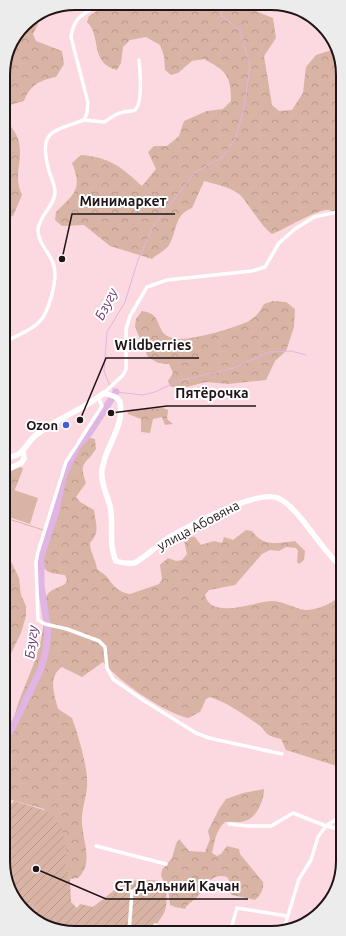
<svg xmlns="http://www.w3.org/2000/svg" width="346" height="936" font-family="Ubuntu,sans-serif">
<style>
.grass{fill:#d9b3a4}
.forest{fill:url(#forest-crowns)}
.garden{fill:url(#garden-furrows)}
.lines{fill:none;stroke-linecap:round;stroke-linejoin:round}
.stream{stroke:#e1b5e3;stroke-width:1}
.river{stroke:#e1b5e3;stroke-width:7}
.street{stroke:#fff;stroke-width:3.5}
.secondary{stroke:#fff;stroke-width:5.5}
.poi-dot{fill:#3f5fd2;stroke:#fff;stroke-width:1.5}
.labels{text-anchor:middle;stroke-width:4;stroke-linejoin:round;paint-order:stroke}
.poi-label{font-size:13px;font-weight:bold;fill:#201417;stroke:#fff;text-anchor:end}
.street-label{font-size:13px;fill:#201417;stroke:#fff}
.water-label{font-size:14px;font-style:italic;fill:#6f3972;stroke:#fff}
.rim{fill:none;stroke:#201417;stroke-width:2}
.leader{fill:none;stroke:#201417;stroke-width:1.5}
.callout-dot{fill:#201417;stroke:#fff;stroke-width:1.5}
.callout-label{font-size:14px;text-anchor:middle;font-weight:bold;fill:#201417;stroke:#fff;stroke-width:4;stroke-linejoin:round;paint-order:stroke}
</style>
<defs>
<pattern id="forest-crowns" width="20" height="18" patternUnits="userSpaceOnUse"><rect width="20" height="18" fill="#d9b3a4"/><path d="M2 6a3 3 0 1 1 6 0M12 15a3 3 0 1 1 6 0" fill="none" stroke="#ba998c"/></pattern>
<pattern id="garden-furrows" width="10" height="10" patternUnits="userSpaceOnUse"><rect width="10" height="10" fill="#d9b3a4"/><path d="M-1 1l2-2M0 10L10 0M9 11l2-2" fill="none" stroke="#ba998c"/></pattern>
</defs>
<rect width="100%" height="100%" fill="#fcd9e1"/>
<polygon class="grass" points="14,490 38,498 30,524 6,516"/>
<g class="forest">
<path d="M 109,3 L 245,4 L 250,9 L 273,18 L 276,38 L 264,56 L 272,105 L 279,111 L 292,110 L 303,93 L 306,67 L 316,55 L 335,49 L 342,61 L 342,219 C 336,217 334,212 329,210 C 321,207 283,230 272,234 C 259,225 245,196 236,192 C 227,186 214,184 204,181 L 192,208 C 173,216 178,230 169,245 C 166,250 156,255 152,259 L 110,246 L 84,225 L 62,226 L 55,220 L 56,212 C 74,194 83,190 72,163 L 81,155 C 111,158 120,166 142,186 L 156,169 L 148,152 L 154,146 L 167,146 L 179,136 L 184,121 L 207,111 L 223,109 L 231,101 C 231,75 226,71 204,59 L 192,61 L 178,73 L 171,75 L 165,70 L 164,56 L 160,45 L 146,37 L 130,40 L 123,47 L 121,63 L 117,70 C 89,63 102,36 87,22 L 89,16 Z"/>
<path d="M 42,16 L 33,34 L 36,41 L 62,51 L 64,64 L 56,77 C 40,80 30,85 24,101 L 6,106 L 3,113 L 3,70 L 11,43 L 27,21 Z"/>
<path d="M 3,116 C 8,124 18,133 19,143 C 23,162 13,175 22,195 L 13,216 L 5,218 L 3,217 Z"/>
<path d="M 273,301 L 286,302 L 295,309 L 294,327 L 286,351 L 275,361 L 266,380 L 228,384 L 206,382 L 179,389 L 170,386 L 168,381 L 173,373 L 169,364 L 158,363 L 148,357 L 135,327 L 136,319 L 142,311 C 165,314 153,332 172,338 C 186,343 233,328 247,322 C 255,318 260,312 264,304 Z"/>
<polygon points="163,408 168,410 167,419 173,424 165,425 162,417 153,419 150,433 141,432 141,419 128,414 127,410"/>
<path d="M 85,437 L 95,439 L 96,449 C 86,465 78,461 86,483 L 76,497 L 80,502 L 94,510 C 96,525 100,532 90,543 C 90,553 96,559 97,569 C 100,572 105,574 107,577 C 113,585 119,593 130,594 L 159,584 L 162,579 L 160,565 L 168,558 L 176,561 L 182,560 L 187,554 L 184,540 L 187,536 L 195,537 L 201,545 L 214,541 L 222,543 L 224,537 L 233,540 L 246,530 L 252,531 C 263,547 279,543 295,541 L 305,551 L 304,560 L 299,564 L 297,562 L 298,551 L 296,548 L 286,547 L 279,551 L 270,550 L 262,554 L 235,585 L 209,590 L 205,595 C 211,620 254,602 271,601 C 281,601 291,606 300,609 C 314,613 332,603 342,595 L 343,768 L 286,750 L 281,739 C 262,735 268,731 256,723 C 242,713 226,702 210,697 L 206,699 L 200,712 L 188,718 C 161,711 121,683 103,662 L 82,677 L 62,667 C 47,677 55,696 58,709 L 72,718 C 78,734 89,771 87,787 C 86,799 81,811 82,823 C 83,843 94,863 78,878 L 70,879 L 66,864 L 66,851 L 44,809 L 4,798 L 4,780 L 9,779 C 14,763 9,745 12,727 C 18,693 39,663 43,628 C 44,618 42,604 47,595 C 50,590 60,587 65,584 L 67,580 L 65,575 C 60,574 54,574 49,572 C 36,566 45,542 48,532 L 4,518 L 4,476 L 15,469 L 21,467 L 23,469 L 4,517 L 48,531 C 58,498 62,464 85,437 Z"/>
<polygon points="4,547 19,578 21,595 26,606 26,616 21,633 4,668"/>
<path d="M 264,789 C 264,800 257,818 245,821 C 239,823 232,821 225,822 C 216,830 215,840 212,853 L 217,856 L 221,854 L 227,846 L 239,849 L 240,854 L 263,882 C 264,889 261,895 255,900 L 232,895 L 228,891 L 230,882 L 227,877 C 209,872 207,888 196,898 C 192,902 188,903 185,909 L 175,907 L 170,905 L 168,889 L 161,876 L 162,870 L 172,858 L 176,844 L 179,839 L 189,851 L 205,852 L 210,839 L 208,831 L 219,809 L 226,799 L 243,793 Z"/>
<polygon points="20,903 32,904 37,908 36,918 24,912"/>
</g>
<path class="garden" d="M 14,801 L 44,810 L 53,816 L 62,829 L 66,851 L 66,864 L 70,879 L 71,902 L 77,908 L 80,904 L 93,907 C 123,884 126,875 166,882 C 167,910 169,911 149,932 L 61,932 L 36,918 L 37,908 L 32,904 L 20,903 L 4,875 L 4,811 Z"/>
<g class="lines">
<g class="stream">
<polyline points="110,386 104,371 107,332 125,302 138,260 154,225 195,172 223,157 236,137 244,108 250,66 240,30 222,16 220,4"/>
<polyline points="112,388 116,392 143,395 155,392 178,381 234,368 269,352 291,351 306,355"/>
</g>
<polyline class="river" points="10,732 41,669 46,649 48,631 41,585 41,556 55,515 63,477 77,447 88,435 116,392"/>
<g class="street">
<path d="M 84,120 L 104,122 C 110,119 113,115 120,113 C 124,111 131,112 135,110 C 143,103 140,70 139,60"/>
<path d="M 4,343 C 14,336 29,332 38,323 C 49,314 59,276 53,263 C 49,252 38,243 38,230 C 39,215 55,206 55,192 C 55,185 51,177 49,171 C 38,131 51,132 84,120 L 87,113 L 88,103 L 71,37 C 74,16 84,14 101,3"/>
<polyline points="104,393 123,375 126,369 126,329 130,316 147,287 167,280 252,271 265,267 279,243 295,229 314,217 342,211"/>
<polyline points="98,397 102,406 66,462 38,552 36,562 38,620 45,624 67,629 99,641 105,647 107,668 113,679 143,700 196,733 209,738 282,754"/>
<polyline points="229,824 247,826 271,826 293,813 326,826 335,820 343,817"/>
<polyline points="96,846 166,864"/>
<polyline points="155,925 163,929 174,932"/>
<polyline points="129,932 132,891"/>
<polyline points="230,932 237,908 287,916"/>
<polyline points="283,932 299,879 311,860 318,837 326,826 343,830"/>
</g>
<g class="secondary">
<polyline points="4,360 8,371 5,395 7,428 4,441"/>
<path d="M 4,454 L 8,457 C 23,457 26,443 36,435 C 57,418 83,410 104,393 L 116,397 L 120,402 C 125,427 105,446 102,470 C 100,481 107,495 110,506 C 114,524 108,544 116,561 C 122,563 127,564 134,563 C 141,561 160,543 168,538 C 189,526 257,489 278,498 C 300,508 321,551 342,567"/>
<polyline points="4,471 21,463 24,459 23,451"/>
</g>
</g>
<circle class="poi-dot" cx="66" cy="425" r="4"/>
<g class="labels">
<g class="poi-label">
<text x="58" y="430">Ozon</text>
</g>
<g class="street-label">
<text transform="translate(198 525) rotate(-28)" y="5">улица Абовяна</text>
</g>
<g class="water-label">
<text transform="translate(106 304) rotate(-63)" y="5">Бзугу</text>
<text transform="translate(31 642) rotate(-84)" y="5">Бзугу</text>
</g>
</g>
<path d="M0 0H346V936H0ZM75 10H271A65 65 0 0 1 336 75V861A65 65 0 0 1 271 926H75A65 65 0 0 1 10 861V75A65 65 0 0 1 75 10Z" fill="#edecec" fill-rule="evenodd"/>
<path class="rim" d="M75 10H271A65 65 0 0 1 336 75V861A65 65 0 0 1 271 926H75A65 65 0 0 1 10 861V75A65 65 0 0 1 75 10Z"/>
<path class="leader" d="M62 259L72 214H175M80 420L106 358H199M111 413L167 406H256M36 869L106 899H248"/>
<g class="callout-dot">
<circle cx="62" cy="259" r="4"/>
<circle cx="80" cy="420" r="4"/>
<circle cx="111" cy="413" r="4"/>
<circle cx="36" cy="869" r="4"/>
</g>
<g class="callout-label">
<text x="123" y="206">Минимаркет</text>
<text x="153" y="350">Wildberries</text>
<text x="212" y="398">Пятёрочка</text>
<text x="177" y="891">СТ Дальний Качан</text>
</g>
</svg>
